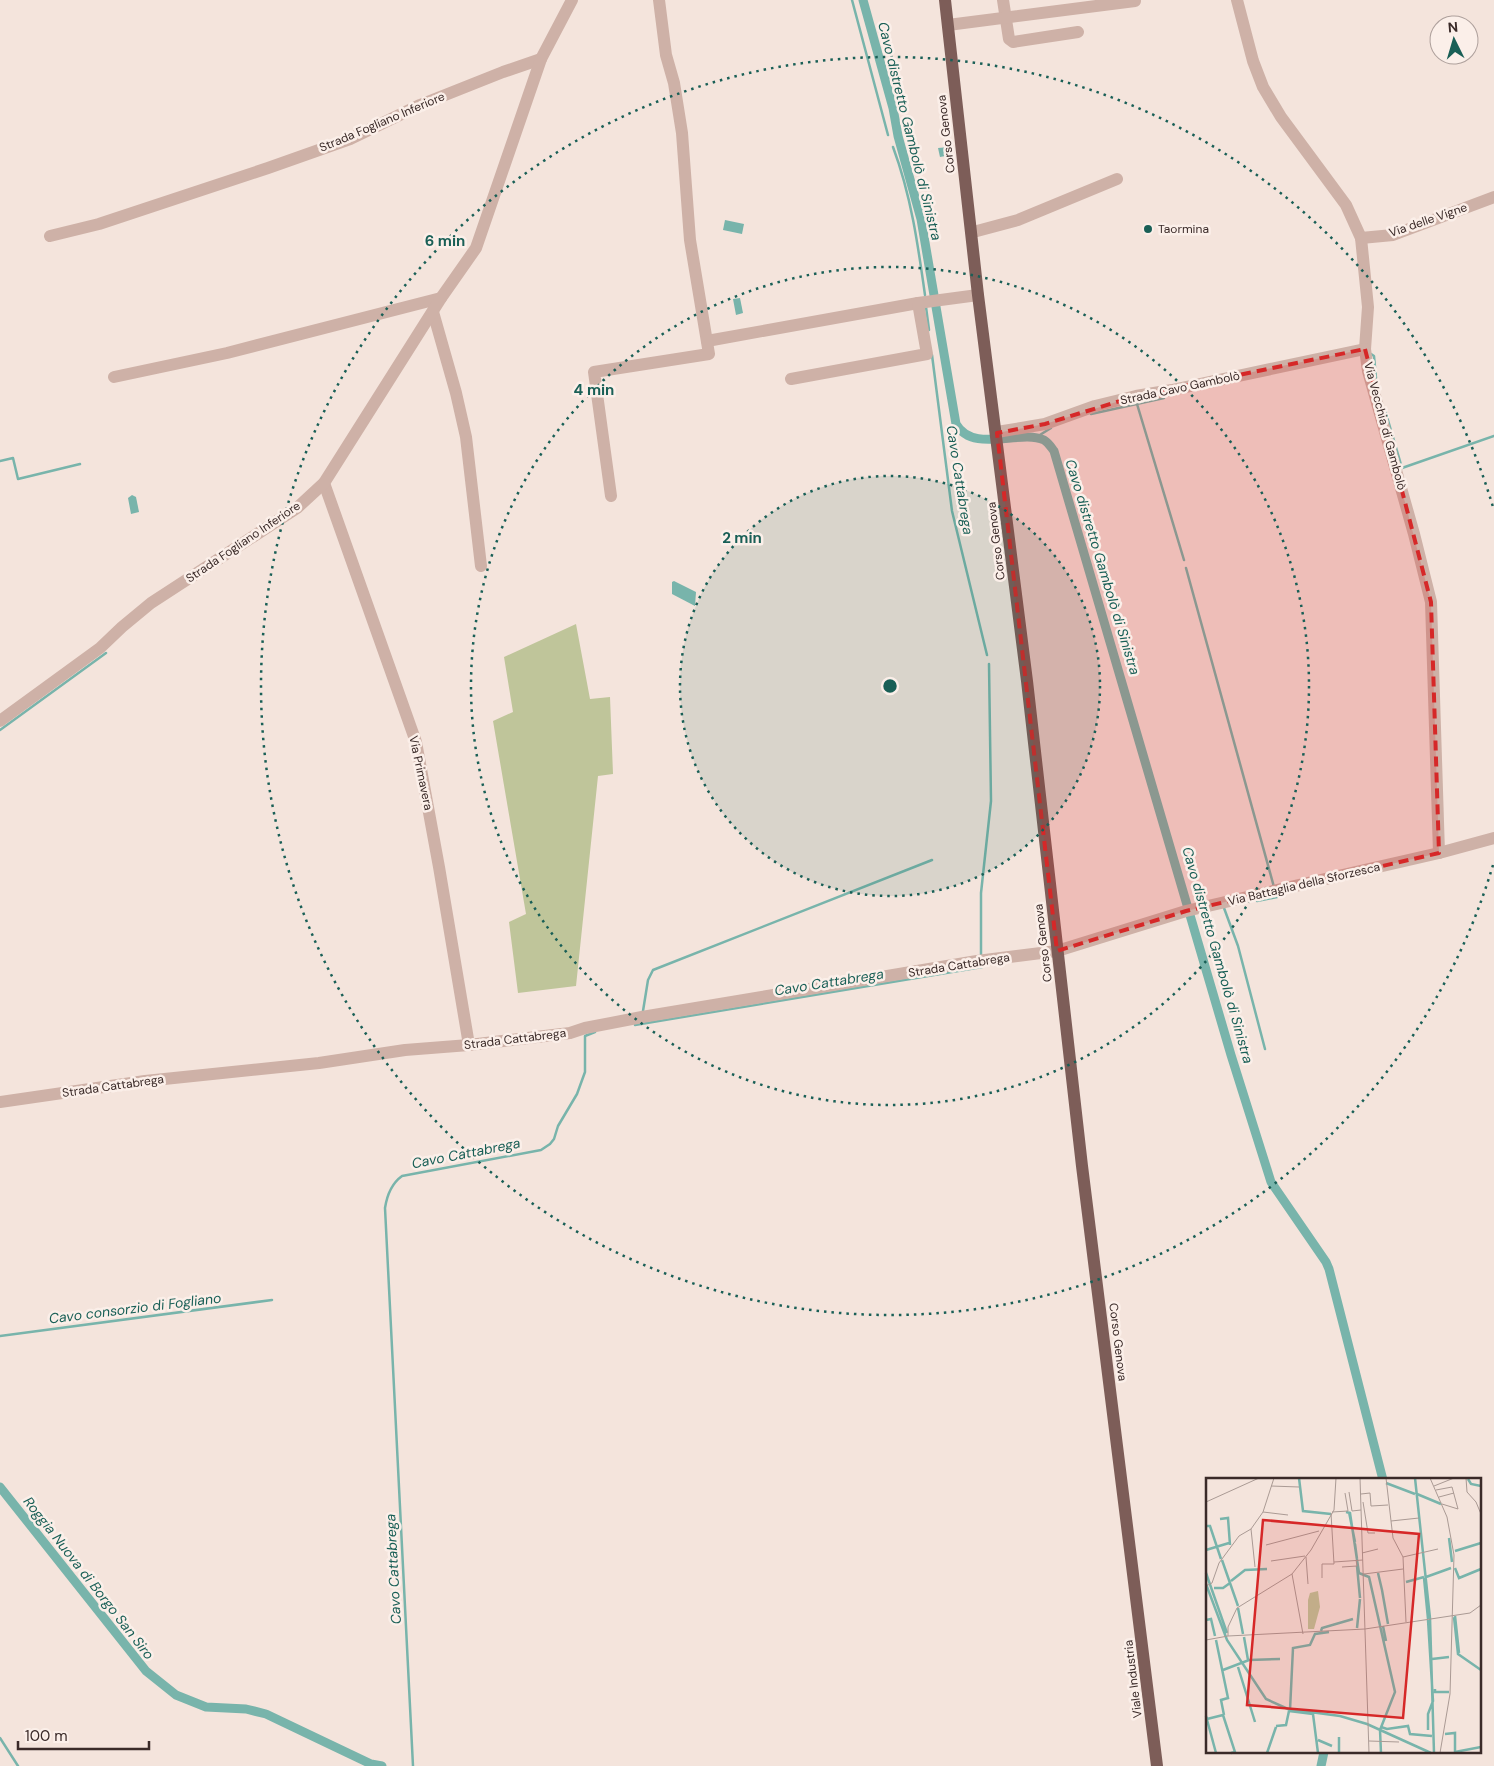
<svg xmlns="http://www.w3.org/2000/svg" width="1494" height="1766" font-family="'DM Sans',sans-serif">
<style>
.green{fill:#bfc59a}
.water{fill:#78b4ab}
.lines{fill:none;stroke-linecap:round;stroke-linejoin:round}
.stream{stroke:#78b4ab;stroke-width:2.5}
.canal{stroke:#78b4ab;stroke-width:9}
.minor{stroke:#ceb1a7;stroke-width:12}
.major{stroke:#7d5d58;stroke-width:12}
.marked{fill:#d62828;fill-opacity:0.2;stroke:#d62828;stroke-width:4;stroke-dasharray:10 6;stroke-linejoin:round}
.ring{fill:none;stroke:#195f56;stroke-width:2.5;stroke-dasharray:2.5 5}
.poi-dot{fill:#195f56;stroke:#fbefe9;stroke-width:2}
.labels{text-anchor:middle;stroke-width:5;stroke-linejoin:round;paint-order:stroke}
.street-label{font-size:12px;fill:#3a2a28;stroke:#fbefe9}
.poi-label{font-size:12px;fill:#3a2a28;stroke:#fbefe9;text-anchor:start}
.water-label{font-size:14px;font-style:italic;fill:#195f56;stroke:#fbefe9}
.inset-river{fill:none;stroke:#78b4ab;stroke-width:2.5}
.inset-road{fill:none;stroke:#aa9a94;stroke-width:1}
.view{fill:#d62828;fill-opacity:0.15;stroke:#d62828;stroke-width:2.5}
.inset-edge{fill:none;stroke:#3a2a28;stroke-width:2.5}
.centre{fill:#195f56;stroke:#fbefe9;stroke-width:2.5}
.ring-label{font-size:15px;text-anchor:middle;font-weight:bold;fill:#195f56;stroke:#fbefe9;stroke-width:5;stroke-linejoin:round;paint-order:stroke}
</style>
<rect width="100%" height="100%" fill="#f4e4dc"/>
<polygon class="green" points="576,624 590,699 610,697 613,774 598,776 576,986 518,993 509,922 526,914 493,721 513,712 504,657"/>
<g class="water">
<polygon points="949,147 951,155 940,157 938,148"/>
<polygon points="725,220 744,224 742,234 723,230"/>
<polygon points="740,298 743,313 736,315 733,299"/>
<polygon points="132,495 136,497 139,512 131,514 128,498"/>
<polygon points="674,581 696,592 695,606 672,594 672,582"/>
</g>
<g class="lines">
<g class="stream">
<polyline points="852,0 888,135"/>
<path d="M 893,147 C 911,195 918,245 925,295"/>
<polyline points="926,307 929,330"/>
<polyline points="1371,354 1374,356 1376,378"/>
<polyline points="932,355 952,511 987,655"/>
<polyline points="1137,404 1184,560"/>
<polyline points="1385,410 1402,468 1494,436"/>
<polyline points="1091,414 1164,398"/>
<polyline points="1035,438 1051,428"/>
<polyline points="0,461 13,458 18,479 80,464"/>
<polyline points="1186,568 1274,887"/>
<polyline points="0,730 106,653"/>
<polyline points="1257,901 1277,897"/>
<polyline points="1224,908 1238,946 1265,1049"/>
<polyline points="981,955 981,893 991,801 989,664"/>
<polyline points="643,1011 648,980 653,970 932,860"/>
<polyline points="635,1025 982,967"/>
<polyline points="0,1336 272,1300"/>
<polyline points="0,1738 18,1766"/>
<path d="M 413,1766 L 385,1208 C 387,1195 391,1184 402,1176 L 541,1150 L 550,1144 L 554,1139 L 558,1126 L 577,1094 L 585,1072 L 585,1036 L 595,1032"/>
</g>
<g class="canal">
<path d="M 863,0 L 893,108 L 898,136 L 921,219 L 956,424 C 973,454 1020,429 1044,440 C 1049,443 1051,447 1054,451 L 1231,1055 L 1271,1182 L 1326,1262 L 1329,1269 L 1383,1480"/>
<polyline points="0,1487 146,1671 176,1695 206,1707 246,1709 266,1714 371,1764 382,1766"/>
<polyline points="1321,1766 1324,1752"/>
</g>
<g class="minor">
<polyline points="1003,0 1009,39 1013,42 1078,32"/>
<polyline points="1237,0 1253,61 1263,87 1281,117 1346,205 1361,238 1368,307 1365,349 1368,371 1414,534 1431,602 1439,853"/>
<polyline points="948,25 1135,1"/>
<polyline points="971,231 977,231 1018,220 1117,179"/>
<polyline points="50,236 99,224 268,168 350,139 420,105 503,72 541,59"/>
<polyline points="1361,238 1393,235 1494,197"/>
<polyline points="433,312 456,393 466,437 481,566"/>
<polyline points="707,341 918,303 978,295"/>
<polyline points="114,377 227,353 441,298"/>
<polyline points="791,379 927,354 918,303"/>
<polyline points="997,432 1045,424 1095,406 1136,396 1172,390 1365,349"/>
<polyline points="324,483 416,742 439,867 469,1045"/>
<polyline points="611,496 594,372 709,354 690,240 682,133 674,83 666,55 659,0"/>
<polyline points="0,721 100,648 122,627 151,603 297,508 324,483 441,298 476,248 541,59 572,0"/>
<polyline points="0,1102 145,1081 319,1063 405,1050 469,1045 570,1033 585,1028 642,1017 977,961 1057,951 1186,911 1439,853 1494,838"/>
</g>
<polyline class="major" points="945,0 978,295 1027,681 1082,1166 1157,1766"/>
</g>
<path class="marked" d="M 1365,349 L 1431,602 L 1439,853 L 1186,911 L 1057,951 L 997,433 L 1045,424 L 1136,396 Z"/>
<circle cx="890" cy="686" r="210" fill="#195f56" fill-opacity=".12"/>
<g class="ring">
<circle cx="890" cy="686" r="210"/>
<circle cx="890" cy="686" r="419"/>
<path d="M1493 865A629 629 0 1 1 1493 507"/>
</g>
<circle class="poi-dot" cx="1148" cy="229" r="5"/>
<g class="labels">
<g class="street-label">
<text transform="translate(382 122) rotate(-23)" y="4">Strada Fogliano Inferiore</text>
<text transform="translate(946 134) rotate(-97)" y="4">Corso Genova</text>
<text transform="translate(1428 220) rotate(-19)" y="4">Via delle Vigne</text>
<text transform="translate(1180 388) rotate(-12)" y="4">Strada Cavo Gambolò</text>
<text transform="translate(1385 426) rotate(75)" y="4">Via Vecchia di Gambolò</text>
<text transform="translate(996 541) rotate(-97)" y="4">Corso Genova</text>
<text transform="translate(243 542) rotate(-34)" y="4">Strada Fogliano Inferiore</text>
<text transform="translate(421 773) rotate(78)" y="4">Via Primavera</text>
<text transform="translate(1304 884) rotate(-13)" y="4">Via Battaglia della Sforzesca</text>
<text transform="translate(1043 943) rotate(-97)" y="4">Corso Genova</text>
<text transform="translate(959 965) rotate(-9)" y="4">Strada Cattabrega</text>
<text transform="translate(515 1039) rotate(-7)" y="4">Strada Cattabrega</text>
<text transform="translate(113 1086) rotate(-8)" y="4">Strada Cattabrega</text>
<text transform="translate(1118 1342) rotate(83)" y="4">Corso Genova</text>
<text transform="translate(1133 1679) rotate(-97)" y="4">Viale Industria</text>
</g>
<g class="poi-label">
<text x="1158" y="233">Taormina</text>
</g>
<g class="water-label">
<text transform="translate(910 131) rotate(76)" y="5">Cavo distretto Gambolò di Sinistra</text>
<text transform="translate(960 480) rotate(81)" y="5">Cavo Cattabrega</text>
<text transform="translate(1103 567) rotate(73)" y="5">Cavo distretto Gambolò di Sinistra</text>
<text transform="translate(1218 955) rotate(74)" y="5">Cavo distretto Gambolò di Sinistra</text>
<text transform="translate(829 982) rotate(-9)" y="5">Cavo Cattabrega</text>
<text transform="translate(466 1153) rotate(-11)" y="5">Cavo Cattabrega</text>
<text transform="translate(135 1308) rotate(-7)" y="5">Cavo consorzio di Fogliano</text>
<text transform="translate(393 1569) rotate(-93)" y="5">Cavo Cattabrega</text>
<text transform="translate(89 1578) rotate(52)" y="5">Roggia Nuova di Borgo San Siro</text>
</g>
</g>
<g transform="translate(1206 1478)">
<rect width="275" height="275" fill="#f4e4dc"/>
<path d="M 112,113 L 114,129 L 108,151 L 102,151 L 102,122 L 104,115 Z" fill="#bfc59a"/>
<path class="inset-river" d="M 93,0 L 97,33 L 125,36M 209,0 L 224,140 L 228,275M 262,1 L 265,6 L 275,8M 180,5 L 209,16M 211,16 L 235,26M 140,34 L 144,35 L 153,95 L 163,99 L 189,214 L 174,252 L 175,275M 143,34 L 149,64M 14,41 L 22,40 L 24,67M 0,48 L 4,48 L 15,81M 243,60 L 246,84M 149,66 L 151,81M 0,72 L 23,65M 249,73 L 275,65M 16,82 L 32,128M 151,88 L 154,120M 249,90 L 253,100 L 275,91M 0,95 L 21,155M 172,95 L 176,112M 220,99 L 245,90M 218,100 L 222,141M 25,103 L 39,92 L 61,91M 200,104 L 218,99M 0,106 L 21,162 L 60,221 L 82,231 L 134,238 L 161,246 L 225,275M 8,110 L 17,110 L 24,105M 176,112 L 182,146M 32,130 L 37,156M 249,138 L 253,175M 248,139 L 252,176 L 275,192M 0,142 L 5,141 L 9,158M 177,148 L 180,163M 151,150 L 154,121M 115,153 L 116,150 L 147,141M 38,159 L 42,182M 10,162 L 22,220 L 15,222 L 18,237M 226,181 L 243,179M 32,189 L 49,244M 17,192 L 43,182 L 74,181M 229,211 L 229,214 L 243,214M 84,232 L 87,170 L 104,167 L 109,156 L 123,154M 17,237 L 29,274 L 25,275M 0,238 L 10,275M 1,241 L 17,237M 70,248 L 80,247 L 83,233 L 107,236 L 112,275M 175,249 L 181,251 L 202,248 L 204,256 L 226,258M 222,252 L 222,236 L 227,223 L 222,142M 239,256 L 249,255 L 249,274 L 275,269M 133,259 L 133,275M 112,262 L 126,268M 61,275 L 70,249"/>
<path class="inset-road" d="M 154,0 L 163,275M 180,0 L 187,60 L 197,79 L 200,144M 224,0 L 241,39 L 248,77 L 244,216 L 234,275M 260,0 L 261,14 L 270,24 L 275,36M 65,8 L 93,9M 228,8 L 248,0M 230,12 L 246,9 L 252,31 L 236,26M 143,14 L 146,33 L 155,32M 155,16 L 164,15 L 165,28 L 182,27M 233,19 L 248,15M 0,24 L 53,0M 157,24 L 162,55 L 169,55M 57,34 L 82,37M 126,34 L 142,33 L 139,15M 185,43 L 213,40M 45,51 L 57,34 L 68,0M 60,67 L 113,53M 156,75 L 172,71M 100,79 L 102,106M 197,79 L 232,71M 65,83 L 99,78M 128,84 L 157,82M 136,89 L 151,88 L 150,82M 86,96 L 97,156M 158,96 L 197,91M 116,100 L 116,86 L 128,86 L 125,35M 0,108 L 6,105 L 13,85 L 33,58 L 45,51 L 49,89M 22,158 L 22,149 L 31,130 L 86,96 L 105,72 L 128,32 L 130,0M 0,162 L 22,158 L 159,151 L 264,135 L 275,127M 163,263 L 193,264"/>
<path class="view" d="M 57,42 L 213,56 L 197,240 L 41,227 Z"/>
<rect width="275" height="275" class="inset-edge"/>
</g>
<circle cx="890" cy="686" r="8" class="centre"/>
<g class="ring-label">
<text x="445" y="246">6 min</text>
<text x="594" y="395">4 min</text>
<text x="742" y="543">2 min</text>
</g>
<g transform="translate(1454 40) rotate(355)"><circle r="24" fill="#fbefe9" stroke="#aea09c"/>
<path d="M0-4L9 19L0 12L-9 19Z" fill="#195f56"/>
<text y="-8" font-size="14" font-weight="bold" text-anchor="middle" fill="#3a2a28">N</text>
</g>
<path d="M18 1741v8h131v-8" fill="none" stroke="#3a2a28" stroke-width="2.5"/>
<text x="25" y="1741" font-size="15" fill="#3a2a28" stroke="#fbefe9" stroke-width="4" paint-order="stroke">100 m</text>
</svg>
